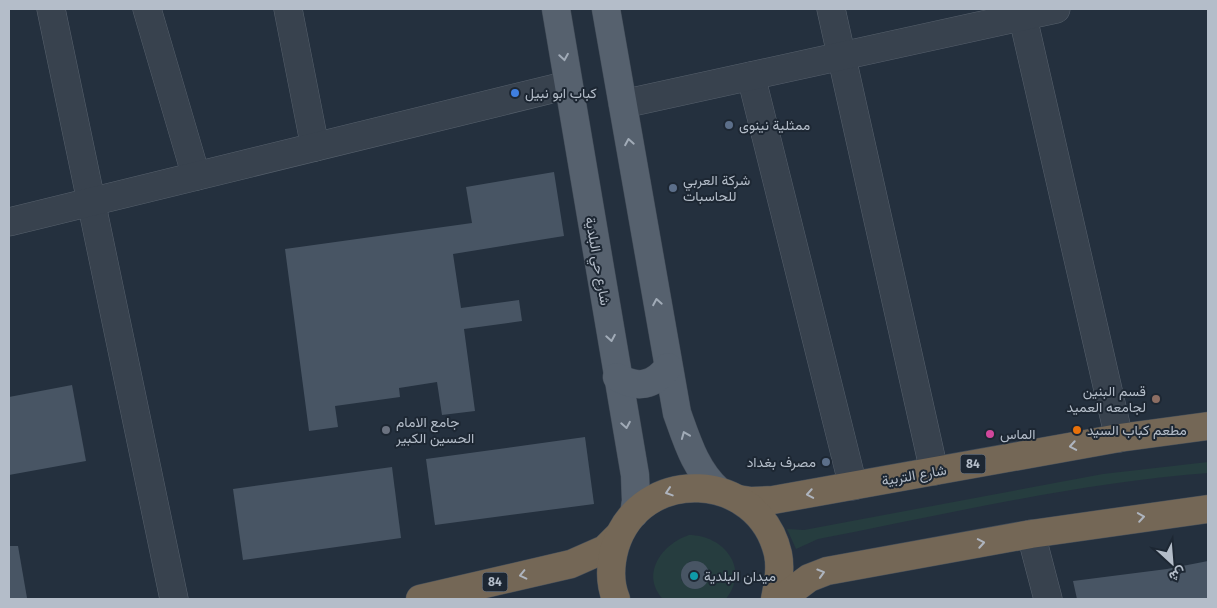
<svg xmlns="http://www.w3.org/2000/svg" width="1217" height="608" font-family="'Fira Sans',Vazirmatn,sans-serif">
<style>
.green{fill:#263d3f;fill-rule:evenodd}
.building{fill:#485564}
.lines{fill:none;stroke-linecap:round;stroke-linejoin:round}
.minor-casing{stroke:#56606c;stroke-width:29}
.major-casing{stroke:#414b57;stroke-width:29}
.highway-casing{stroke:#434d59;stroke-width:29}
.minor{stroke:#38424e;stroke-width:28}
.major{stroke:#56616e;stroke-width:28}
.highway{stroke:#746756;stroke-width:28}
.oneway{stroke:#a1abb7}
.oneway2{stroke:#aeb4be}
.shop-dot{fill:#3f7fe0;stroke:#1d2733;stroke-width:2}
.service-dot{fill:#5c6f8a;stroke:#1d2733;stroke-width:2}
.education-dot{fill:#8d6e63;stroke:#1d2733;stroke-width:2}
.worship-dot{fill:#6b7280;stroke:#1d2733;stroke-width:2}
.food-dot{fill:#e8710a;stroke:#1d2733;stroke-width:2}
.hotel-dot{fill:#d1479c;stroke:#1d2733;stroke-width:2}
.culture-dot{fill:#0f9aa8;stroke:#1d2733;stroke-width:2}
.labels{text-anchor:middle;stroke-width:4;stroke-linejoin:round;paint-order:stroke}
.shield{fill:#1d2733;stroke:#87909c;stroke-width:1}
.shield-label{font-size:12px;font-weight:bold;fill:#b4bdc9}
.poi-label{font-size:14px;fill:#b4bdc9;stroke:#1d2733;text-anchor:start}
.street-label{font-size:14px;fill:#b4bdc9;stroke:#1d2733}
</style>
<rect width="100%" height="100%" fill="#24303e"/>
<g class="green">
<path d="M 1208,462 L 1208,473 C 1077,483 947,514 818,539 L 796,549 L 787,529 L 804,530 L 1103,474 Z"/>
<path d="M 689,535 C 723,535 751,568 726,599 L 663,599 C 640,574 662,544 689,535 ZM 690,561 L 702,563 L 708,572 C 708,584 702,590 690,588 L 681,580 L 682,569 Z"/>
</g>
<g class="building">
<polygon points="554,172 564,236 453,254 461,308 519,300 522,321 464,329 475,411 442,415 437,382 399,388 400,397 335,406 338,427 309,431 285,249 472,223 466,187"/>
<polygon points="72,385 86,461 9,475 9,397"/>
<polygon points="585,437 594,504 435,525 426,459"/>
<polygon points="392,467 401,538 243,560 233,489"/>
<polygon points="9,546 18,546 27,598 9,599"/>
<polygon points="1208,561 1208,599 1077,599 1073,581 1167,569"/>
<circle cx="695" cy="575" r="14"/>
</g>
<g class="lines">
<g class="minor-casing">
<g id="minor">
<polyline points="51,9 174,599"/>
<polyline points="147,9 196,176"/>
<polyline points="288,9 315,147"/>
<polyline points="831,9 934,471"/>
<polyline points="1021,9 1119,438"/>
<polyline points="751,76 853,486"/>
<polyline points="623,104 1056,9"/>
<polyline points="9,222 568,85"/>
<polyline points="1031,534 1048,599"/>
</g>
</g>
<g class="major-casing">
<g id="major">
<polyline points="556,9 635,475 636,501 634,514"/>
<path d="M 606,9 L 677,413 C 687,441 696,471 719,491"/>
<path d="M 617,377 C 637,389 654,386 668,367"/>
</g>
</g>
<g class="highway-casing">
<g id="highway">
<polyline points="738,499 751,501 773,500 1119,438 1208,426"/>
<polyline points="420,599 571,564 605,549 619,535"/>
<path d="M 616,599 C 609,582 610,565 615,547 C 640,465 759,470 778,554 C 781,569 778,584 775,599"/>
<polyline points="781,599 809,578 827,571 1031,534 1208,509"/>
</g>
</g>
<use href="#minor" class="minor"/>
<use href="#major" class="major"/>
<use href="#highway" class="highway"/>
</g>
<defs><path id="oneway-chevron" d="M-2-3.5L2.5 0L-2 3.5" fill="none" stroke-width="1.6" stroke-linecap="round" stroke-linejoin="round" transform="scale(1.25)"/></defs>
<g class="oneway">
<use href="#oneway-chevron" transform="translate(564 57) rotate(81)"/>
<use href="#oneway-chevron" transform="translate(629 142) rotate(-100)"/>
<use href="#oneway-chevron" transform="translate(657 302) rotate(-100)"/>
<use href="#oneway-chevron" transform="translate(611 338) rotate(80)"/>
<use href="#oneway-chevron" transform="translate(626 425) rotate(80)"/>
<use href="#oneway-chevron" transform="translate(685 435) rotate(-112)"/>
</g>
<g class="oneway2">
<use href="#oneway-chevron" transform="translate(1073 446) rotate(170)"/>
<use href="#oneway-chevron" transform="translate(669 492) rotate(162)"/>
<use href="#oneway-chevron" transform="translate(810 494) rotate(170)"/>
<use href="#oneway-chevron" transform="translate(1141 517) rotate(-9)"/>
<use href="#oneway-chevron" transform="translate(981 543) rotate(-10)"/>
<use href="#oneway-chevron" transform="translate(821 573) rotate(-17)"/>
<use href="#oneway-chevron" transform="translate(523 575) rotate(167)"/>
</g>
<circle class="shop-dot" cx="515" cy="93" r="5"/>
<g class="service-dot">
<circle cx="729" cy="125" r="5"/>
<circle cx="673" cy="188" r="5"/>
<circle cx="826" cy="462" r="5"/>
</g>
<circle class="education-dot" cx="1156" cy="399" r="5"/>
<circle class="worship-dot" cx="386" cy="430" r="5"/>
<circle class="food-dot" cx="1077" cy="430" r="5"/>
<circle class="hotel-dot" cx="990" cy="434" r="5"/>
<circle class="culture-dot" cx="694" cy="576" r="5"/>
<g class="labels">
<g class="shield">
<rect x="960.5" y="454.5" width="25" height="19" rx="4"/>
<rect x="482.5" y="572.5" width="25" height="19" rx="4"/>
</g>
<g class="shield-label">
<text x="973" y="468">84</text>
<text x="495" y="586">84</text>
</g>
<g class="poi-label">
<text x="525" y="98">كباب ابو نبيل</text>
<text x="739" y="130">ممثلية نينوى</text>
<text x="683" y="185">شركة العربي<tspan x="683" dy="16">للحاسبات</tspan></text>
<text x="1146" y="396" text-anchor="end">قسم البنين<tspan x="1146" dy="16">لجامعه العميد</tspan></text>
<text x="396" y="427">جامع الامام<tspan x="396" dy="16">الحسين الكبير</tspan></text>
<text x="1087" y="435">مطعم كباب السيد</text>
<text x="1000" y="439">الماس</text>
<text x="816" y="467" text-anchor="end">مصرف بغداد</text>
<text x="704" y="581">ميدان البلدية</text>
</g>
<g class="street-label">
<text transform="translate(598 261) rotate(80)" y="5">شارع حي البلدية</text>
<text transform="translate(914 475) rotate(-10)" y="5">شارع التربية</text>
</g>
</g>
<rect width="1217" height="608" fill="none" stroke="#b4bdc9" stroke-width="20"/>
<g transform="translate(1172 563) rotate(154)" stroke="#1d2733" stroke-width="4" paint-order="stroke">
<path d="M0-4L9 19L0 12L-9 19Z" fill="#b4bdc9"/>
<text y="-8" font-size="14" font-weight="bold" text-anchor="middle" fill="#b4bdc9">ش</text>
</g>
</svg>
